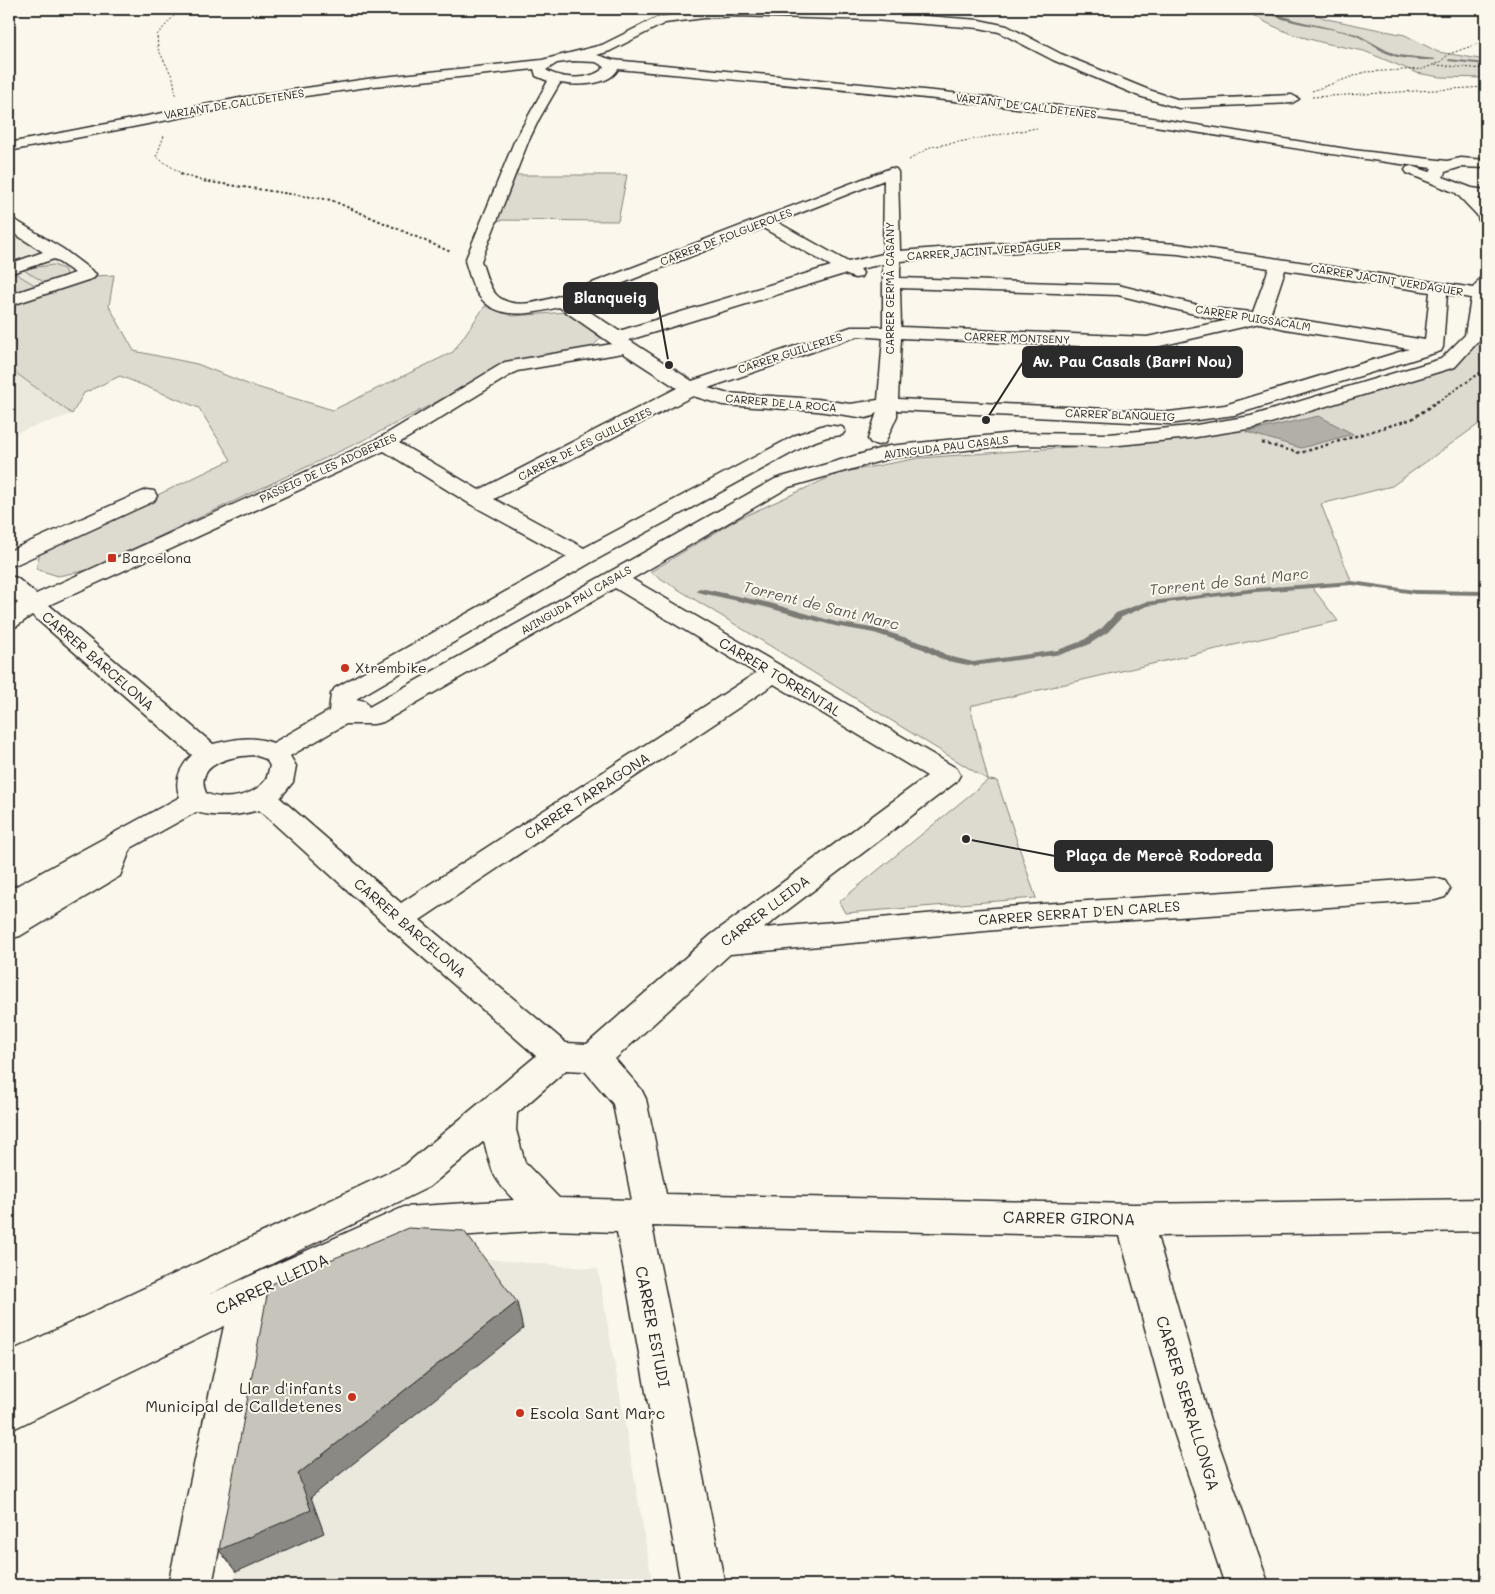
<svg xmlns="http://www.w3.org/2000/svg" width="1495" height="1594" font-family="Mali,sans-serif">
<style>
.built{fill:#ebe8de}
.green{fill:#dddad0;stroke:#84827e}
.water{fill:#b1afa7;stroke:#7b7a75}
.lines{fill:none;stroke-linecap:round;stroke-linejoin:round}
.stream{fill:#7b7a75;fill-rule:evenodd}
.minor-casing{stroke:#2b2b2b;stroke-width:3}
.path-far2{stroke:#2b2b2b;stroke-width:1;stroke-dasharray:2 2;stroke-linecap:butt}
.path-far1{stroke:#2b2b2b;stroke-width:2;stroke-dasharray:2.5 2.5;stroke-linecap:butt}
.path{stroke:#2b2b2b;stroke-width:2.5;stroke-dasharray:3 3;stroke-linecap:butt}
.minor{fill:#fbf7ec;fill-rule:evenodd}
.shaded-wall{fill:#8b8984;stroke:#2b2b2b}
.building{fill:#c7c4bc;stroke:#2b2b2b}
.poi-dot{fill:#c8321e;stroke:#fbf7ec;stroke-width:2}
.labels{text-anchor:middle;stroke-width:4;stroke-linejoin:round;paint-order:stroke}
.far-street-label{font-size:11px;fill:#2b2b2b;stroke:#fbf7ec}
.poi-label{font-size:14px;fill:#2b2b2b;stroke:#fbf7ec;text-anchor:start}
.street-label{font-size:14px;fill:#2b2b2b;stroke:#fbf7ec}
.water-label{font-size:15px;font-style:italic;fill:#5a5956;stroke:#fbf7ec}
.near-street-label{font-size:16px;fill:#2b2b2b;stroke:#fbf7ec}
.near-poi-label{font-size:16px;fill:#2b2b2b;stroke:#fbf7ec;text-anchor:end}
.leader{fill:none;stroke:#2b2b2b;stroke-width:2}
.callout-dot{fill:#2b2b2b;stroke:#fbf7ec;stroke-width:2}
.callout{fill:#2b2b2b;stroke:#2b2b2b;stroke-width:2}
.callout-label{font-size:15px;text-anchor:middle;font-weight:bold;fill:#fff}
</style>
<rect width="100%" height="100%" fill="#fbf7ec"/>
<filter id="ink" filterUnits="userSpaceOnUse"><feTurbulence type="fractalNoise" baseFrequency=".02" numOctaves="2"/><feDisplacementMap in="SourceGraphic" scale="10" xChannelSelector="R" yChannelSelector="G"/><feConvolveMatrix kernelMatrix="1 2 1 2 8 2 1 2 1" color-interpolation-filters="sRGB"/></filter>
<g filter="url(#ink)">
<g class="built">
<polygon points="9,220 88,274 9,301"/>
<polygon points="9,368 72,414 9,435"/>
<polygon points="475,1258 598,1269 653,1585 233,1585 236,1572 324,1534 311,1497 523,1329"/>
</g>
<g class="green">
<polygon points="1242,9 1310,9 1313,13 1327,19 1405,35 1438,52 1486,60 1486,78 1440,77 1417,73 1364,51 1324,43 1291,34 1269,24"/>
<polygon points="508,175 627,175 618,221 491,220"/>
<polygon points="53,265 64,269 66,274 63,278 49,285 22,269"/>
<polygon points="13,272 40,288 34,287 9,295 9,276 13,275 10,273"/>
<polygon points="114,275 109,306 134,351 197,364 250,385 333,410 453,352 485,306 513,316 567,312 601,338 591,348 508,364 368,438 88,570 58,576 36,569 40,551 231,460 199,408 120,376 84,393 72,414 9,368 9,306 95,276"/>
<polygon points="1480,294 1486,296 1486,419 1392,486 1321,504 1352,583 1311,586 1338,621 970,706 988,780 997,781 1036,898 845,913 839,902 988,780 650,572 736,520 839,473 919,458 1111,444 1254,422 1448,363 1474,336"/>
</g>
<polygon class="water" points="1319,416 1353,434 1301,448 1246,432"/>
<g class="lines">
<g class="stream">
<path d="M 1260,9 L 1264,9 L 1295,20 L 1357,34 L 1386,50 L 1398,55 L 1436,59 L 1434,60 C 1417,60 1400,60 1384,52 C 1374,47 1365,39 1354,35 C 1323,25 1288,26 1260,9 Z"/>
<polygon points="1449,59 1486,63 1486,65 1448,61"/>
<polygon points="1352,581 1415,590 1486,591 1486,595 1415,594 1352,585 1256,592 1194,599 1147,606 1122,617 1108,632 1088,645 1062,654 973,666 943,660 923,649 874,633 835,626 765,607 697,592 696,590 700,588 770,603 836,622 878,629 929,645 948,656 973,662 1058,650 1082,641 1102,628 1116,613 1145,602 1256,588"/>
</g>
<g class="minor-casing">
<g id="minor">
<path d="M 745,9 L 873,12 L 979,20 L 1007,26 L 1061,54 L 1149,90 L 1180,100 L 1292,95 L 1299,99 L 1292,103 L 1179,108 L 1139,96 L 1053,60 L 999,32 L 979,28 L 873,20 L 736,16 L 704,18 L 665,23 L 610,51 L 597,55 L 613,60 L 944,92 L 1134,115 L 1353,150 L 1447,161 L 1461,158 L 1486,160 L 1486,168 L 1461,167 L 1445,172 L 1443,177 L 1472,188 L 1486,190 L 1486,200 L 1478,198 L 1486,207 L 1486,225 L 1480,223 L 1477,215 L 1456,193 L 1407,173 L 1405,170 L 1407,167 L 1412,166 L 1430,172 L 1432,168 C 1332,156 1234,137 1134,123 C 963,99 790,85 618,69 C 609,86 577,86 560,83 L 539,119 L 528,142 L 481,261 C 485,271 487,282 493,291 C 507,311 536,303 556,297 L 891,168 L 896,169 L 898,172 L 900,251 L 1031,241 L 1116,240 L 1178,244 L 1474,288 L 1480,278 L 1486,277 L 1486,312 L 1483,336 L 1455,367 L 1254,428 L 1190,438 L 1109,446 L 1014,445 L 891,458 L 789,487 L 632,579 L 956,768 L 960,775 L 956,782 L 764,928 L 1042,904 L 1435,878 L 1445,881 L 1450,889 L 1445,897 L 1435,900 L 1042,926 L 730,954 L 615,1059 L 641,1089 L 646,1099 L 666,1194 L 1134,1204 L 1486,1199 L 1486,1231 L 1157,1236 L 1210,1420 L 1269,1585 L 1225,1585 L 1170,1420 L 1120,1236 L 652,1226 L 725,1585 L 681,1585 L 617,1232 L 551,1230 L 407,1239 L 267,1305 L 212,1585 L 168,1585 L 224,1326 L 9,1431 L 9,1352 L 405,1165 L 536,1056 L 388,927 L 259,810 C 237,816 219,818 196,812 L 131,848 L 120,876 L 20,936 L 9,939 L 9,890 L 180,797 C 173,781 180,767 192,755 L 32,615 L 17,626 L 9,628 L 9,610 L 18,603 L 9,595 L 9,576 L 17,578 L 36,594 L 378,439 L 505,362 L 612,344 L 559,307 C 532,314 495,322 477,293 C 471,284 469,272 465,261 L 514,142 L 548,81 L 536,76 L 534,69 L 374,86 L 245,105 L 9,151 L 9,143 L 245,97 L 374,78 L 542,60 L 602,45 L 658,17 L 704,10 ZM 573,61 L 596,62 L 605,67 C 592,81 562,80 546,70 L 557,63 ZM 884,180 L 883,254 L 848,262 L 777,222 ZM 763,228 L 831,266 L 619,331 L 575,302 ZM 1116,250 L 1178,254 L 1269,268 L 1253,312 L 1210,308 L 1118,285 L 900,278 L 900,261 L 1031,251 ZM 883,264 L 883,327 L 851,327 L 692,381 L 629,340 L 844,274 L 855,278 L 861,277 L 863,273 L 860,269 ZM 1285,270 L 1430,292 L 1425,340 L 1270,315 ZM 900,288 L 1118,295 L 1210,318 L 1229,320 L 1147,337 L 901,327 ZM 1447,294 L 1471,298 L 1465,335 L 1441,359 L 1251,416 L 1190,426 L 1109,434 L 1014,433 L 889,446 L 775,479 L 369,707 L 365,701 L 356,699 L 592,562 L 810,443 L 827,437 L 842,435 L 845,431 L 842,427 L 824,425 L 796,435 L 584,548 L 494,499 L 693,396 L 723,405 L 817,411 L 866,418 L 873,416 L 877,412 L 868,439 L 871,443 L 878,445 L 885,443 L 897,416 L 897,410 L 1169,424 L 1234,415 L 1441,351 L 1443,347 ZM 1260,323 L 1285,329 L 1409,349 L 1225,405 L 1169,412 L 898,399 L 901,338 L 1147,349 ZM 858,336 L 883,338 L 878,400 L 850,404 L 817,399 L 725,393 L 708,388 ZM 623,353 L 677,388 L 479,490 L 399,443 L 517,371 ZM 384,451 L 470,504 L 567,557 L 335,688 L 331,694 L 329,711 L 273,743 C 252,735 234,739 213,744 L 49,605 ZM 615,588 L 756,673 L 401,903 L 280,798 L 293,782 L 296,766 L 290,756 L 346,724 L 374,724 L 383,722 ZM 774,684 L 927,776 L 711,935 L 587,1044 L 566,1043 L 420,920 ZM 254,755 L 266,759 L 270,766 C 268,771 268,777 265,781 C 252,797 223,802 206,793 C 193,763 233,756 254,755 ZM 566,1070 L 585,1071 L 613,1104 L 632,1200 L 559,1198 L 525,1163 L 516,1130 L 517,1113 ZM 484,1141 C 492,1172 492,1177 514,1200 L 404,1207 L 210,1294 L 429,1187 Z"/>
<polygon points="9,218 15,220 63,249 96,274 94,278 9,306 9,295 75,273 54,259 9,274 9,264 43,252 9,230"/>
<polygon points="146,490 154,491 157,496 154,501 17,564 9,566 9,551"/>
</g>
</g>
<g class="path-far2">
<polyline points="615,9 628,14"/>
<polyline points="1435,65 1486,69"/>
<polyline points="1312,91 1365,72 1423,69 1440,62 1449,54 1486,41"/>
<polyline points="176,95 173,78 158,49 157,35 180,9"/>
<polyline points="1312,97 1486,87"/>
<polyline points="164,136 156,157 184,175"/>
<polyline points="909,160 930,147 1037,128"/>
</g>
<g class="path-far1">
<polyline points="180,174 203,181 331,200 451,252"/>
<polyline points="1437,402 1486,369"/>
</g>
<polyline class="path" points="1262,443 1300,453 1412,419 1438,401"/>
<use href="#minor" class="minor"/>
</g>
<polygon class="shaded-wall" points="517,1302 523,1329 311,1497 324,1533 236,1572 219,1550 298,1474"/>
<polygon class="building" points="408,1228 464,1231 517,1302 298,1474 311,1510 219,1550 269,1285"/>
</g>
<g class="poi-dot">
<rect x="107" y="553" width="10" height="10" rx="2.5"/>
<circle cx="345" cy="668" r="5"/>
<circle cx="352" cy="1397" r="5"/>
<circle cx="520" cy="1413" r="5"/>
</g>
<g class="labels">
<g class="far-street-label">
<text transform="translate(234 104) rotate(-9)" y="4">VARIANT DE CALLDETENES</text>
<text transform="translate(1026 106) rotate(7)" y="4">VARIANT DE CALLDETENES</text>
<text transform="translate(726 237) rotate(-21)" y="4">CARRER DE FOLGUEROLES</text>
<text transform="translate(984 251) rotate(-4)" y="4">CARRER JACINT VERDAGUER</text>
<text transform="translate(1387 280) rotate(9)" y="4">CARRER JACINT VERDAGUER</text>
<text transform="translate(890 288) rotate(-90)" y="4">CARRER GERMÀ CASANY</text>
<text transform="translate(1253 318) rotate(9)" y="4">CARRER PUIGSACALM</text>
<text transform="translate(1017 338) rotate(2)" y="4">CARRER MONTSENY</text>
<text transform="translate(790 353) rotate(-18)" y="4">CARRER GUILLERIES</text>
<text transform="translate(781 403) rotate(5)" y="4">CARRER DE LA ROCA</text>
<text transform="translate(1120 415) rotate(2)" y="4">CARRER BLANQUEIG</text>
<text transform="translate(585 444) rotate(-27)" y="4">CARRER DE LES GUILLERIES</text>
<text transform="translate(946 447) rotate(-7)" y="4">AVINGUDA PAU CASALS</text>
<text transform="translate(328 468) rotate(-25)" y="4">PASSEIG DE LES ADOBERIES</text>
<text transform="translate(576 600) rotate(-30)" y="4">AVINGUDA PAU CASALS</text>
</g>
<g class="poi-label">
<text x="122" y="563">Barcelona</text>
<text x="355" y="673">Xtrembike</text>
</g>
<g class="street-label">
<text transform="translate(98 661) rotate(41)" y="5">CARRER BARCELONA</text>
<text transform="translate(780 677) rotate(31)" y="5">CARRER TORRENTAL</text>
<text transform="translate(587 796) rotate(-33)" y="5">CARRER TARRAGONA</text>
<text transform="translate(765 911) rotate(-37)" y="5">CARRER LLEIDA</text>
<text transform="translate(1079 913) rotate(-4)" y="5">CARRER SERRAT D'EN CARLES</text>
<text transform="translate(410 928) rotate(41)" y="5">CARRER BARCELONA</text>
</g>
<g class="water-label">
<text transform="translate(1229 582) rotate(-6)" y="5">Torrent de Sant Marc</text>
<text transform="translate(821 606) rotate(14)" y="5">Torrent de Sant Marc</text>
</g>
<g class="near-street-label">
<text transform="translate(1069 1218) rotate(1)" y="6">CARRER GIRONA</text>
<text transform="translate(272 1284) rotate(-25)" y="6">CARRER LLEIDA</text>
<text transform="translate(653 1327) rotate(79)" y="6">CARRER ESTUDI</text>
<text transform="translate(1188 1403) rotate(73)" y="6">CARRER SERRALLONGA</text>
</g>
<g class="near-poi-label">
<text x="342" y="1394">Llar d'infants<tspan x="342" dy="18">Municipal de Calldetenes</tspan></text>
<text x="530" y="1419" text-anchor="start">Escola Sant Marc</text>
</g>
</g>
<path class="leader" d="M669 365L657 298M986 420L1023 362M966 839L1055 856"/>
<g class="callout-dot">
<circle cx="669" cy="365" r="5"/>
<circle cx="986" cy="420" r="5"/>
<circle cx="966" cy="839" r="5"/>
</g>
<g class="callout">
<rect x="564" y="283" width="93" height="30" rx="5"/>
<rect x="1023" y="347" width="219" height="30" rx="5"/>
<rect x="1055" y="841" width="217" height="30" rx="5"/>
</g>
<g class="callout-label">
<text x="610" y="303">Blanqueig</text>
<text x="1132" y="367">Av. Pau Casals (Barri Nou)</text>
<text x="1164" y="861">Plaça de Mercè Rodoreda</text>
</g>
<rect width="1495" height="1594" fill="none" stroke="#fbf7ec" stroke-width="30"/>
<rect x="15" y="15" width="1465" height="1564" fill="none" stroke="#2b2b2b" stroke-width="2" filter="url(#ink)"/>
</svg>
